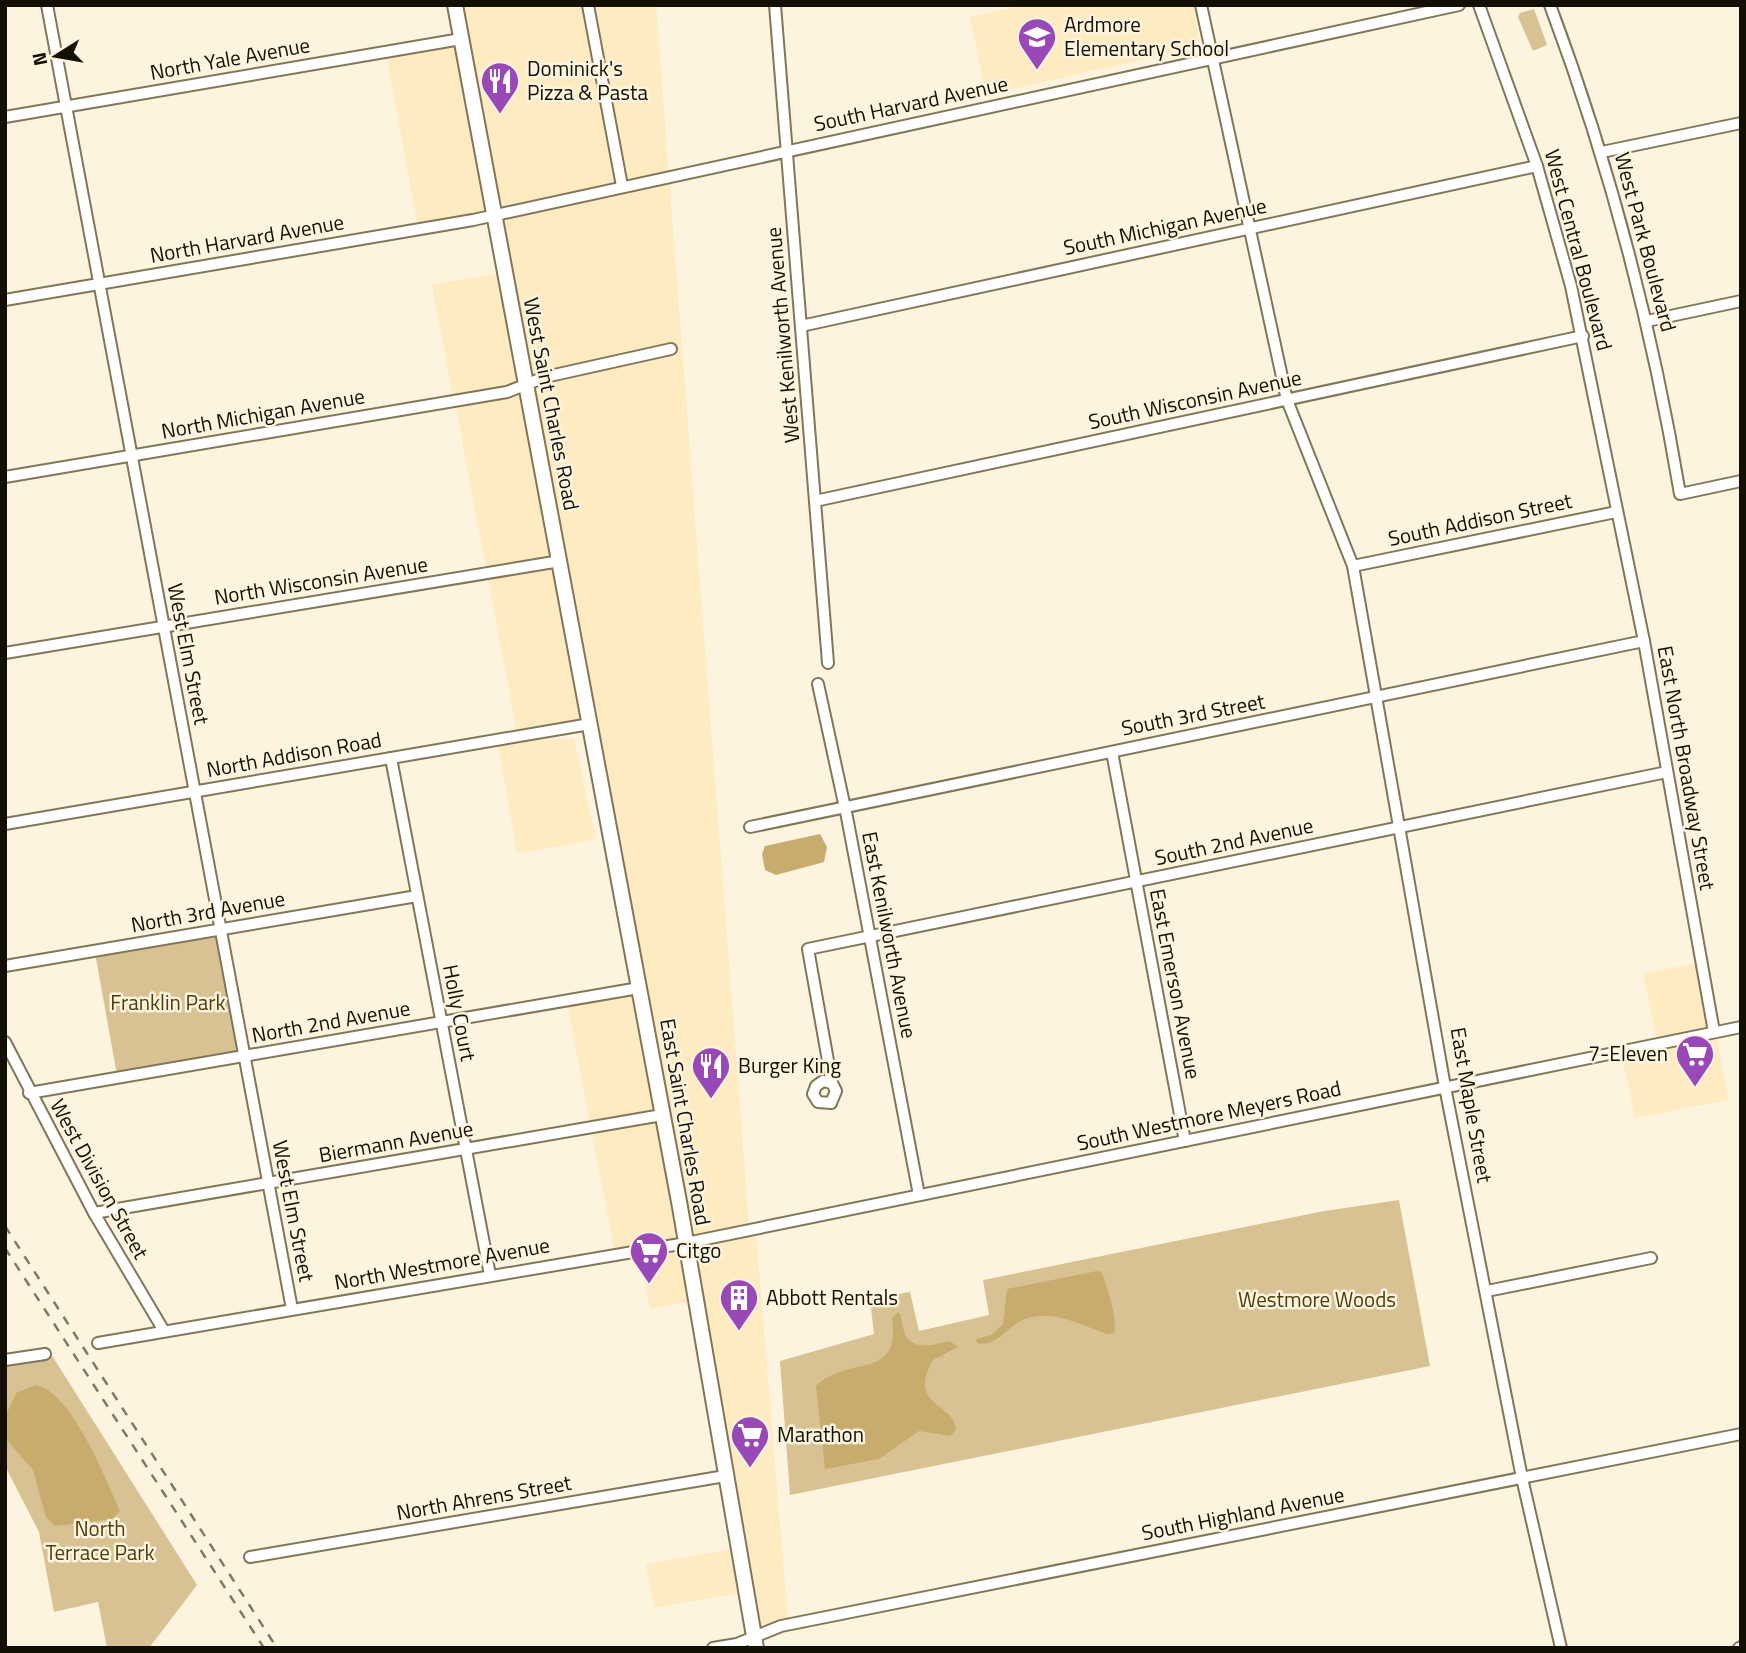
<svg xmlns="http://www.w3.org/2000/svg" width="1746" height="1653" font-family="'Titillium Web',sans-serif">
<style>
.built{fill:#feebc2}
.green{fill:#d8c293}
.water{fill:#c8ac6e}
.lines{fill:none;stroke-linecap:round;stroke-linejoin:round}
.minor-casing{stroke:#837557;stroke-width:14}
.major-casing{stroke:#837557;stroke-width:18}
.minor{stroke:#fff;stroke-width:10}
.major{stroke:#fff;stroke-width:14}
.rail{stroke:#7f7869;stroke-width:2.5;stroke-dasharray:9 9;stroke-linecap:butt}
.labels{text-anchor:middle;stroke-width:5;stroke-linejoin:round;paint-order:stroke}
.poi-label{font-size:21px;fill:#140f04;stroke:#fdf4e0;text-anchor:start}
.street-label{font-size:21px;fill:#140f04;stroke:#fdf4e0}
.park-label{font-size:21px;fill:#4f3c08;stroke:#fdf4e0}
</style>
<rect width="100%" height="100%" fill="#fdf4e0"/>
<g class="built">
<polygon points="459,5 656,5 749,1225 688,1238"/>
<polygon points="1024,5 1193,5 1200,47 986,95 970,17"/>
<polygon points="458,42 491,212 418,227 386,54"/>
<polygon points="502,273 523,383 453,398 432,285"/>
<polygon points="523,389 586,720 517,733 455,404"/>
<polygon points="574,738 596,839 517,854 498,743"/>
<polygon points="1699,963 1710,1029 1657,1040 1643,973"/>
<polygon points="637,991 683,1240 615,1254 567,1003"/>
<polygon points="1717,1039 1729,1100 1635,1118 1622,1057"/>
<polygon points="756,1232 788,1620 756,1631 688,1245"/>
<polygon points="684,1245 693,1301 650,1309 638,1252"/>
<polygon points="735,1549 744,1592 654,1608 646,1564"/>
</g>
<g class="green">
<polygon points="1534,9 1547,45 1533,51 1518,17 1520,13"/>
<polygon points="219,932 241,1053 117,1075 95,953"/>
<polygon points="1399,1200 1430,1366 790,1495 780,1361 874,1334 870,1299 910,1292 919,1331 989,1315 983,1280 1324,1211"/>
<polygon points="51,1354 197,1585 149,1648 107,1648 98,1602 54,1612 39,1532 5,1466 5,1362"/>
</g>
<g class="water">
<polygon points="820,834 827,847 824,862 776,875 765,870 762,854 765,846"/>
<path d="M 1097,1271 L 1102,1273 C 1108,1291 1117,1314 1114,1333 L 1107,1334 C 1081,1325 1053,1309 1025,1319 C 1008,1325 997,1348 977,1343 L 976,1339 L 991,1335 L 1003,1324 L 1007,1289 Z"/>
<path d="M 899,1312 C 902,1319 902,1327 905,1334 C 913,1352 936,1344 950,1341 L 958,1347 L 933,1360 C 906,1407 957,1404 956,1430 L 950,1436 L 919,1431 L 879,1459 L 825,1469 L 816,1386 C 849,1354 901,1382 892,1318 Z"/>
<path d="M 36,1385 C 72,1392 106,1480 120,1511 L 112,1519 L 55,1526 L 46,1517 L 33,1470 L 5,1438 L 5,1417 L 16,1393 Z"/>
</g>
<g class="lines">
<g class="minor-casing">
<g id="minor">
<polyline points="47,5 292,1309"/>
<polyline points="588,5 622,186"/>
<polyline points="775,5 828,663"/>
<polyline points="1201,5 1287,400 1353,566 1445,1087 1522,1478 1561,1648"/>
<polyline points="1479,5 1537,166 1571,286 1644,641 1714,1032"/>
<path d="M 1550,5 C 1610,165 1652,326 1680,494 L 1741,481"/>
<polyline points="5,117 461,39"/>
<polyline points="1602,152 1741,123"/>
<polyline points="5,300 473,220 1459,5"/>
<polyline points="1647,321 1741,301"/>
<polyline points="801,326 1537,166"/>
<polyline points="5,477 507,392 545,377 671,349"/>
<polyline points="815,501 1583,336"/>
<polyline points="1353,566 1616,512"/>
<polyline points="5,653 560,561"/>
<polyline points="818,684 847,817 919,1195"/>
<polyline points="1112,752 1185,1141"/>
<polyline points="391,758 490,1275"/>
<polyline points="5,824 590,724"/>
<polyline points="750,827 1644,641"/>
<polyline points="5,966 417,896"/>
<polyline points="5,1042 94,1213 164,1331"/>
<polyline points="832,1083 823,1081 816,1086 813,1094 818,1102 831,1103 836,1091 832,1083 808,949 1667,772"/>
<polyline points="29,1093 639,988"/>
<polyline points="94,1213 662,1115"/>
<polyline points="1487,1291 1651,1258"/>
<polyline points="98,1343 686,1243 1741,1027"/>
<polyline points="5,1360 45,1354"/>
<polyline points="250,1557 725,1476"/>
<polyline points="713,1648 737,1644 781,1626 1741,1434"/>
<polyline points="1739,1648 1741,1647"/>
</g>
</g>
<g class="major-casing">
<polyline id="major" points="455,5 680,1207 756,1648"/>
</g>
<use href="#minor" class="minor"/>
<use href="#major" class="major"/>
<g class="rail">
<polyline points="5,1226 277,1648"/>
<polyline points="5,1248 264,1648"/>
</g>
</g>
<defs>
<g id="school-pin" transform="scale(2.0125)"><path d="M0 17L-7.5 6A9.5 9.5 0 1 1 7.5 6Z" fill="#9948b7" stroke="#fdf4e0"/><path d="M0-5L7-2L0 1L-7-2ZM-4 1L0 2.5L4 1V4Q0 6-4 4Z" fill="#fff"/></g>
<g id="restaurant-pin" transform="scale(2.0125)"><path d="M0 17L-7.5 6A9.5 9.5 0 1 1 7.5 6Z" fill="#9948b7" stroke="#fdf4e0"/><path d="M-5-6h1v4h1v-4h1v4h1v-4h1v5L-1.5 .5V6h-2V.5L-5-1ZM5-6V6H3V1.5H1.5Q1.5-4 5-6Z" fill="#fff"/></g>
<g id="supermarket-pin" transform="scale(2.0125)"><path d="M0 17L-7.5 6A9.5 9.5 0 1 1 7.5 6Z" fill="#9948b7" stroke="#fdf4e0"/><path d="M-6-5.5h2.5l.6 2H6L4.5 2H-2.5L-4.4-4H-6ZM-1.5 3.2a1.3 1.3 0 1 0 .1 0ZM3 3.2a1.3 1.3 0 1 0 .1 0Z" fill="#fff"/></g>
<g id="building-pin" transform="scale(2.0125)"><path d="M0 17L-7.5 6A9.5 9.5 0 1 1 7.5 6Z" fill="#9948b7" stroke="#fdf4e0"/><path d="M-4-6H4V6H1V3H-1V6H-4ZM-2.5-4.3h1.7v1.8h-1.7ZM.8-4.3h1.7v1.8H.8ZM-2.5-1h1.7V.8h-1.7ZM.8-1h1.7V.8H.8Z" fill="#fff"/></g>
</defs>
<g fill-rule="evenodd">
<use href="#school-pin" x="1037" y="37"/>
<use href="#restaurant-pin" x="500" y="81"/>
<use href="#supermarket-pin" x="1695" y="1054"/>
<use href="#restaurant-pin" x="711" y="1066"/>
<use href="#supermarket-pin" x="649" y="1251"/>
<use href="#building-pin" x="739" y="1298"/>
<use href="#supermarket-pin" x="750" y="1435"/>
</g>
<g class="labels">
<g class="poi-label">
<text x="1064" y="32">Ardmore<tspan x="1064" dy="24">Elementary School</tspan></text>
<text x="527" y="76">Dominick's<tspan x="527" dy="24">Pizza &amp; Pasta</tspan></text>
<text x="1668" y="1061" text-anchor="end">7-Eleven</text>
<text x="738" y="1073">Burger King</text>
<text x="676" y="1258">Citgo</text>
<text x="766" y="1305">Abbott Rentals</text>
<text x="777" y="1442">Marathon</text>
</g>
<g class="street-label">
<text transform="translate(230 59) rotate(-10)" y="7">North Yale Avenue</text>
<text transform="translate(911 104) rotate(-12)" y="7">South Harvard Avenue</text>
<text transform="translate(1165 227) rotate(-12)" y="7">South Michigan Avenue</text>
<text transform="translate(247 239) rotate(-10)" y="7">North Harvard Avenue</text>
<text transform="translate(1645 242) rotate(75)" y="7">West Park Boulevard</text>
<text transform="translate(1578 250) rotate(75)" y="7">West Central Boulevard</text>
<text transform="translate(783 335) rotate(-95)" y="7">West Kenilworth Avenue</text>
<text transform="translate(1195 400) rotate(-12)" y="7">South Wisconsin Avenue</text>
<text transform="translate(551 404) rotate(79)" y="7">West Saint Charles Road</text>
<text transform="translate(263 414) rotate(-10)" y="7">North Michigan Avenue</text>
<text transform="translate(1480 520) rotate(-12)" y="7">South Addison Street</text>
<text transform="translate(321 581) rotate(-9)" y="7">North Wisconsin Avenue</text>
<text transform="translate(188 654) rotate(79)" y="7">West Elm Street</text>
<text transform="translate(1193 715) rotate(-11)" y="7">South 3rd Street</text>
<text transform="translate(294 755) rotate(-10)" y="7">North Addison Road</text>
<text transform="translate(1686 768) rotate(80)" y="7">East North Broadway Street</text>
<text transform="translate(1234 842) rotate(-12)" y="7">South 2nd Avenue</text>
<text transform="translate(208 912) rotate(-10)" y="7">North 3rd Avenue</text>
<text transform="translate(889 935) rotate(79)" y="7">East Kenilworth Avenue</text>
<text transform="translate(1175 984) rotate(79)" y="7">East Emerson Avenue</text>
<text transform="translate(459 1013) rotate(79)" y="7">Holly Court</text>
<text transform="translate(331 1022) rotate(-10)" y="7">North 2nd Avenue</text>
<text transform="translate(1471 1105) rotate(80)" y="7">East Maple Street</text>
<text transform="translate(1209 1116) rotate(-12)" y="7">South Westmore Meyers Road</text>
<text transform="translate(685 1122) rotate(80)" y="7">East Saint Charles Road</text>
<text transform="translate(396 1142) rotate(-10)" y="7">Biermann Avenue</text>
<text transform="translate(99 1179) rotate(61)" y="7">West Division Street</text>
<text transform="translate(293 1211) rotate(79)" y="7">West Elm Street</text>
<text transform="translate(442 1264) rotate(-10)" y="7">North Westmore Avenue</text>
<text transform="translate(484 1498) rotate(-10)" y="7">North Ahrens Street</text>
<text transform="translate(1243 1514) rotate(-11)" y="7">South Highland Avenue</text>
</g>
<g class="park-label">
<text x="168" y="1010">Franklin Park</text>
<text x="1317" y="1307">Westmore Woods</text>
<text x="100" y="1536">North<tspan x="100" dy="24">Terrace Park</tspan></text>
</g>
</g>
<rect width="1746" height="1653" fill="none" stroke="#140f04" stroke-width="14"/>
<g transform="translate(56 56) rotate(259)" stroke="#fdf4e0" stroke-width="5" paint-order="stroke">
<path d="M0-5L12 26L0 18L-12 26Z" fill="#140f04"/>
<text y="-10" font-size="19" font-weight="bold" text-anchor="middle" fill="#140f04">N</text>
</g>
</svg>
